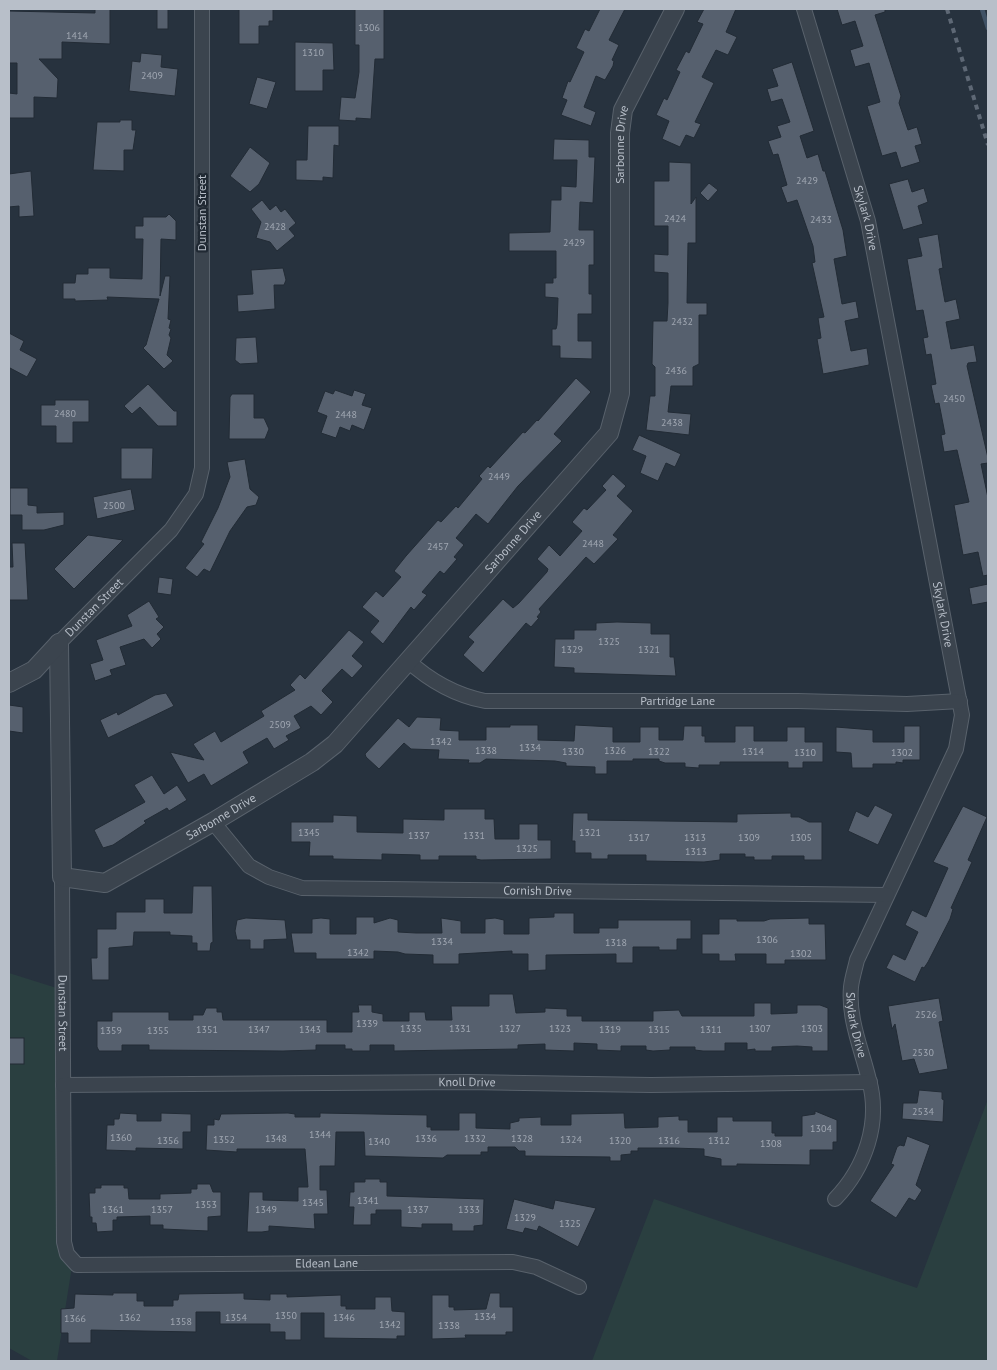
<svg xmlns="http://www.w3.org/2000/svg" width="997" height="1370" font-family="'PT Sans',sans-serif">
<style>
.green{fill:#2a3f40}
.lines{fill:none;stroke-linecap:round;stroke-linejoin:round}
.stream{stroke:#3f5165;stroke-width:4.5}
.building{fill:#56606e;stroke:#222b35}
.minor-casing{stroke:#59626c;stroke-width:16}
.tertiary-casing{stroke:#59626c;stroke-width:20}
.minor{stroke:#3b444e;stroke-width:14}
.tertiary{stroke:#3b444e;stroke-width:18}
.rail{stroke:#5e6875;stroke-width:4;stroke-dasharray:5 5;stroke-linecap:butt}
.labels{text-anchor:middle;stroke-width:4.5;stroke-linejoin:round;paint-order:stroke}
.number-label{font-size:10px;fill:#a0a7b2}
.street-label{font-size:12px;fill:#b8bfc9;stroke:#202933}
</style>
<rect width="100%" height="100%" fill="#27323e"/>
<g class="green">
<polygon points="9,973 63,990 65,1248 73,1260 57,1361 32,1361 9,1348"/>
<polygon points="988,1099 988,1361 592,1361 654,1199 917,1288"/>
</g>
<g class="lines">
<polyline class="stream" points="982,9 988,28"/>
</g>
<g class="building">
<polygon points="95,9 110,9 110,44 62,42 62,59 39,59 58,79 57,98 34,97 34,118 9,118 9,93 17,94 17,63 9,63 9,11 95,13"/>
<rect x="157" y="9" width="11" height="20"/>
<polygon points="239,9 273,9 273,21 269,21 269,26 259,26 259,44 239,44"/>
<polygon points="355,9 384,9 384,59 375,59 371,119 356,118 356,121 339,120 341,97 355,98 359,72 359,45 355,45"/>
<polygon points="600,9 625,9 609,40 619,45 612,60 614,61 613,66 605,80 596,76 584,107 596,112 591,126 561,115 567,100 562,98 568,81 570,82 584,52 576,48 585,29 589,31"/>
<polygon points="704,9 736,9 726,32 737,37 728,55 716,50 702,77 714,83 695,122 701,124 694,138 686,135 680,147 662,139 669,121 656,115 664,98 667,100 680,72 676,70 686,51 689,53 703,24 697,22"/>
<polygon points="837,9 885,9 885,12 875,15 901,96 899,103 908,130 917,127 922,144 915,146 920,162 901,168 896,152 882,156 867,106 880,102 869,63 855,67 850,50 863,46 855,21 842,25"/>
<polygon points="295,42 333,43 334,70 323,70 323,91 295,91"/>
<polygon points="141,53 162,55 161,67 178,69 175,96 129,91 132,61 140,62"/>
<polygon points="792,62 814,131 800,136 807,158 818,154 823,171 825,171 843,230 847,256 834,259 842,304 856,301 859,318 845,321 851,351 867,348 869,362 869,365 823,374 817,339 821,338 818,318 824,317 812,263 815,262 813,246 797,200 787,203 781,187 787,185 778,154 773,155 768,141 781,137 777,126 790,122 782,99 771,102 767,89 778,86 772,69"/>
<polygon points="257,77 276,82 267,109 249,104"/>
<polygon points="120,120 132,120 132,130 136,130 133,150 124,150 124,171 93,170 97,122 120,122"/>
<polygon points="308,126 339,126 339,146 334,145 333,178 323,177 323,181 296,180 296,160 307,160"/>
<polygon points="554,139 589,140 589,157 595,157 593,203 580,202 579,230 594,230 594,265 589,265 589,294 592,294 592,314 578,314 578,341 592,341 592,359 560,358 560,346 552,346 552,329 556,329 557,325 558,298 545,297 545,283 553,283 553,278 556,278 556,251 509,251 509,233 550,232 551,200 561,200 561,186 576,187 577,160 553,160"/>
<polygon points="250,147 270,163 259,184 250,192 230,176"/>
<polygon points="669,162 691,163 691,204 696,197 696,243 688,243 687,303 707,303 707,315 699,315 699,364 693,367 693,386 671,386 668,412 691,414 689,435 646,430 650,396 655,396 655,367 652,364 653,321 667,321 668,303 668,273 654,272 654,254 668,255 668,226 654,226 654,181 669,181"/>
<polygon points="31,171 34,216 19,217 19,206 9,207 9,174"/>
<polygon points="908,179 912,192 924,188 928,202 918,206 923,224 903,230 889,184"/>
<polygon points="709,183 718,190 708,201 700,193"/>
<polygon points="262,200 270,210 276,205 281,212 285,209 296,223 289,229 295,236 277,251 270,242 256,238 261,222 251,209"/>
<polygon points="169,214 176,221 176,240 161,239 160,296 165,276 170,276 168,319 171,320 169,328 171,329 169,335 171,338 167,355 173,361 164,369 143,348 146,345 159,299 107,297 108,300 75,301 75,299 63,299 63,283 75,283 76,274 88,274 88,268 110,268 110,278 142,279 143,239 135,239 135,226 143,226 143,217 166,217"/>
<polygon points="938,234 943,268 939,269 945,302 956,299 960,319 946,322 951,349 974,345 977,362 968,363 967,366 988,458 988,463 981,464 988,498 988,575 983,576 978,552 963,555 954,505 969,502 957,450 944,452 941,435 945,434 939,403 935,404 931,385 936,384 931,354 926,355 923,338 928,337 923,310 916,311 907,259 922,256 918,238"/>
<polygon points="283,268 286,280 284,285 274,285 275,309 238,312 237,295 253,294 251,270"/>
<polygon points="9,333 24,341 20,350 37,359 27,377 10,368 9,371"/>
<polygon points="256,337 258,363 240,364 235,360 236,338"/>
<polygon points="576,378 591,392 554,434 562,441 518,486 488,524 476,514 456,538 464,545 454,557 457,559 444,574 440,571 422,592 427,595 414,610 411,607 383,644 370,632 379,621 362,607 376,591 383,597 401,577 394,571 406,556 438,520 441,522 456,506 458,508 482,479 479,476 488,466 490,468 523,432 525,433 537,420 538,421"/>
<polygon points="148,384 174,411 177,411 177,426 158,426 140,407 132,414 124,406"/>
<polygon points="335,390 352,396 354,390 366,394 362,405 372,408 364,430 352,425 350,431 340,427 336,438 321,433 327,416 317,412 325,391 333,394"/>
<polygon points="232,394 254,394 254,418 264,418 269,429 265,439 229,439 230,397"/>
<polygon points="55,400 89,400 89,422 73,422 73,443 56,443 56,426 41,426 41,405 55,405"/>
<polygon points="639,435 681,454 675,467 666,463 658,481 640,473 646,456 632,450"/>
<polygon points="121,448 153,448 152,479 121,479"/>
<polygon points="245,459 250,489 259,497 256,505 247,507 230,531 210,572 204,569 197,577 185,568 204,544 201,542 218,508 230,477 227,462"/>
<polygon points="613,474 626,486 617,496 633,511 613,535 618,539 594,564 586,557 539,609 541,612 537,617 539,618 531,627 526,623 483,673 463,655 474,642 468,637 503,599 513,608 519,603 547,572 548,569 537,559 549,545 560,556 582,531 572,522 584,508 587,510 606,490 602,486"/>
<polygon points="10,488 28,488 28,505 37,506 37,513 64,512 64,525 44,530 22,530 22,515 10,515"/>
<polygon points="131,489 135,510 97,519 93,497"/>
<polygon points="88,535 123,540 74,589 54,569"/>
<polygon points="12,543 25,543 28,600 9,600 9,567 13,567"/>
<polygon points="159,577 173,579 171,595 157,593"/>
<polygon points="988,584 988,602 972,605 969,588"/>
<polygon points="149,601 159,617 156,619 164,627 157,634 161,639 152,648 144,639 120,647 126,665 110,670 112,675 95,681 90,664 103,660 96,640 132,626 127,615"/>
<polygon points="617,622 651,623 651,634 670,634 670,657 674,657 676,676 574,673 574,668 554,667 555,639 574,639 574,630 596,630 596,623"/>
<polygon points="349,630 364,642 352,656 363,666 352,678 342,669 323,689 322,691 333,702 321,715 311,706 294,716 301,728 286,736 289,740 274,749 267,738 243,752 249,763 211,786 204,774 188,783 170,752 204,760 193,744 215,731 221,742 264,716 261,711 295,690 290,685 300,674 305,679"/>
<polygon points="166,693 174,706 108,738 100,720 117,712 118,715 155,695"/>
<polygon points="9,705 23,707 23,733 9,731"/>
<polygon points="417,717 441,718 440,730 459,731 459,740 486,740 486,727 510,727 510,725 538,725 538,740 574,741 575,725 613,727 613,742 640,742 640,727 659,727 659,740 683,740 684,726 702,726 702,736 705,736 705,742 735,742 735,726 754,726 754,741 787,741 787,727 805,727 805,742 823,742 823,762 803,762 803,768 788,768 788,762 720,762 720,765 699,765 699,768 685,767 685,763 665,763 659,761 659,759 633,759 633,761 607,761 607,774 595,774 595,767 566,766 566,763 555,761 486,759 480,763 468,763 469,760 438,759 439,750 411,749 404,743 379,769 366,757 365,754 398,718 409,727"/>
<polygon points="904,726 920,726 920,760 903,760 903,763 896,762 896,764 873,764 873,768 852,768 851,753 836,752 836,727 873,730 873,742 904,742"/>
<polygon points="152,775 164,794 177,785 187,800 169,811 167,808 144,821 146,823 113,845 103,848 94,830 145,802 134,785"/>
<polygon points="875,805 893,814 878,845 848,831 856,811 868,817"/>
<polygon points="963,806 987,817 968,860 972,862 951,908 953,909 950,919 928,962 924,968 922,967 915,982 886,968 893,954 905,960 918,932 905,925 912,910 926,917 948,868 933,862"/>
<polygon points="444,809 485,809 485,819 494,819 495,839 519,839 519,824 538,824 538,840 551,840 551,859 481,860 476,859 476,856 439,856 439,860 420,860 420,855 382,854 382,860 333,859 333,856 309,856 310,842 291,842 291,822 333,822 333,815 357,816 357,832 403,833 403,819 444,820"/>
<polygon points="573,813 588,813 588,820 737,822 737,814 791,813 791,817 799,817 809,822 822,822 822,860 804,860 804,856 772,856 772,860 754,860 754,857 745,857 745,854 720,854 720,860 704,862 646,861 646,855 608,855 608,859 591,859 591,853 575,853 575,841 572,841"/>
<polygon points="193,886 212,886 213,942 211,943 210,951 197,951 197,943 192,943 192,936 170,935 170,932 134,932 133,946 109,948 109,980 92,980 91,958 97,958 97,929 116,929 116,912 145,912 145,899 164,899 164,913 192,913"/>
<polygon points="554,913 574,913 574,933 599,933 599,928 618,928 618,920 691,920 691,939 677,939 677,950 659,950 659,947 633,947 633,963 616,963 616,954 546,955 546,970 528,971 528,954 512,954 512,951 459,954 459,964 433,964 433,955 405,954 398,952 374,951 374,959 316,959 316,953 294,953 291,933 312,933 312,919 321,918 330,919 330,934 356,934 356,917 374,917 374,923 390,918 398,920 398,932 416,933 442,933 441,918 461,921 461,933 485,933 485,919 495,918 504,920 504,934 529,934 529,918 554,917"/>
<polygon points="246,918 285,920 287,939 264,940 264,949 250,949 250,940 237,940 235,931 237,920"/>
<polygon points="809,918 809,924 825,924 826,960 785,960 785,964 766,964 766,954 735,954 736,961 719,961 719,954 702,954 702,934 719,934 719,919 737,919 737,921 764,921 770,919"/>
<polygon points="489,994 513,994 516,1013 545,1012 545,1008 567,1009 567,1016 582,1016 582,1021 653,1021 653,1011 679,1010 682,1016 754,1016 754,1003 771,1003 771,1014 797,1013 797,1005 820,1005 828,1008 828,1051 812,1051 812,1047 797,1046 772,1047 772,1051 755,1051 755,1049 747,1050 747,1043 725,1043 725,1051 703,1051 695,1050 695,1047 670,1047 670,1050 653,1051 646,1050 646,1046 621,1046 621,1051 597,1050 597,1044 574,1043 574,1051 545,1050 545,1044 518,1045 518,1049 394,1051 394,1045 370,1045 370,1051 352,1051 352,1049 345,1049 345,1045 316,1045 316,1050 283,1051 149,1050 149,1045 122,1045 122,1051 99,1051 97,1047 97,1021 112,1021 112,1012 169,1012 169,1020 193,1020 193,1015 203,1015 206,1008 217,1008 217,1012 222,1012 223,1020 327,1020 327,1032 352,1032 352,1012 359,1012 358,1005 372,1005 372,1012 383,1014 383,1021 409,1021 409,1012 425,1012 426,1020 452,1020 451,1006 489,1006"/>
<polygon points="939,998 943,1021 939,1022 948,1069 919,1074 914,1059 902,1061 895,1024 892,1029 888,1006"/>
<rect x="9" y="1038" width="15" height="26"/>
<polygon points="919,1090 942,1092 942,1099 944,1100 943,1122 902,1119 903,1103 917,1103"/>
<polygon points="815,1111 837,1120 837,1142 833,1142 833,1150 810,1150 810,1165 737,1164 737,1166 721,1166 721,1159 704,1156 704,1149 673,1148 638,1148 638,1151 631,1151 631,1154 621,1155 621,1161 610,1161 610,1157 525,1156 525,1151 519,1151 515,1147 488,1147 488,1152 481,1152 481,1155 447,1155 443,1158 365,1156 364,1132 336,1132 335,1166 320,1166 320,1190 327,1190 328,1214 314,1214 315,1229 269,1226 269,1231 262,1232 247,1232 249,1192 263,1192 263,1200 298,1201 298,1187 308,1187 305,1149 237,1149 237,1152 206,1150 207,1125 214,1125 214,1119 219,1120 221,1114 288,1113 295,1114 295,1117 320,1117 320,1113 427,1115 427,1127 431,1127 431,1130 459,1130 459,1113 476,1113 476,1128 510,1129 510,1123 519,1121 519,1118 541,1117 541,1125 571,1125 571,1114 624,1113 625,1128 658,1127 658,1117 679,1116 679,1120 688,1120 688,1132 717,1132 717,1117 733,1117 733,1121 772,1121 772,1133 775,1133 775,1136 802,1136 802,1116 815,1114"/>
<polygon points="120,1113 137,1114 137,1121 161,1121 161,1113 191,1114 191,1132 183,1132 183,1149 136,1148 136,1151 106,1150 107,1125 114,1125 114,1119 119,1119"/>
<polygon points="907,1136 930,1145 916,1185 922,1190 915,1201 909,1198 896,1218 870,1201 894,1165 891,1164 897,1147 900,1145 904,1146"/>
<polygon points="365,1179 380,1179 380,1182 387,1182 387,1196 484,1199 483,1225 474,1226 474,1231 452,1231 452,1224 422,1224 422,1228 401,1227 401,1210 376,1210 376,1214 371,1214 371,1225 353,1225 354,1207 349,1207 350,1192 354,1192 354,1182 365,1182"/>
<polygon points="197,1184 210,1184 213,1192 221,1192 221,1216 208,1217 208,1231 163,1229 163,1225 150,1225 150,1216 117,1217 117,1220 113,1220 113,1231 97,1232 96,1223 92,1223 92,1217 90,1217 89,1193 95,1193 95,1188 101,1188 101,1185 124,1185 124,1188 128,1188 129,1199 160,1199 160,1194 191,1193 191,1189 197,1189"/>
<polygon points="514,1199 553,1209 555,1200 596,1208 578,1247 539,1226 537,1231 525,1228 523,1233 506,1229"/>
<polygon points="113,1293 137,1293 137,1301 144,1301 144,1306 173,1306 173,1300 178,1300 179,1294 244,1293 244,1299 270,1300 270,1294 287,1294 287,1297 341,1295 341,1306 346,1306 346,1309 375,1309 375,1297 391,1297 392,1311 405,1312 405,1336 397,1336 397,1339 324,1338 324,1313 301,1313 301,1340 285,1340 285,1332 270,1332 270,1324 220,1324 220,1312 196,1312 196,1332 91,1330 91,1343 68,1343 68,1333 61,1333 61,1309 74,1308 75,1294 113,1295"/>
<polygon points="490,1293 500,1293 500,1307 513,1307 513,1332 506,1332 506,1335 465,1335 466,1338 432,1339 432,1295 449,1295 449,1307 454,1307 454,1310 486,1309"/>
</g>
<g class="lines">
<g class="minor-casing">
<g id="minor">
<path id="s1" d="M 804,9 L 868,221 L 962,715 L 956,749 L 857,960 C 855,969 852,978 851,987 C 848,1019 862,1050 869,1080 C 881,1123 865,1168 835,1199"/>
<path id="s2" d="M 59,643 L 171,530 L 196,494 L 202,468 L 202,9"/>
<path id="s3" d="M 407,660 C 430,681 454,695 485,701 L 798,701 L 907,704 L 960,701"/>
<path id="s4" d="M 213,822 L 249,866 L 269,877 L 302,888 L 887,895"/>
<path id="s5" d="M 62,877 L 64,1242 L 67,1254 L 77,1265 L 513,1262 L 536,1267 L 579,1287"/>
<path id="s6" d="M 63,1085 L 468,1082 L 651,1085 L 870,1082"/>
</g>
</g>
<g class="tertiary-casing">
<g id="tertiary">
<path id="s7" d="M 59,643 L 62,877 L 105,883 L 213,822 L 312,762 L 335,744 L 609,433 L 620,393 L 620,133 L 623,110 L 675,9"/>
<polyline points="9,683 34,670 59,643"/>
</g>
</g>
<use href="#minor" class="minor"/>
<use href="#tertiary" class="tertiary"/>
<polyline class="rail" points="947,9 988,145"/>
</g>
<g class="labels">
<g class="number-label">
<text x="369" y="31">1306</text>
<text x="77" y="39">1414</text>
<text x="313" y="56">1310</text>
<text x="152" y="79">2409</text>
<text x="807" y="184">2429</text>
<text x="675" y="222">2424</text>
<text x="821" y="223">2433</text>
<text x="275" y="230">2428</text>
<text x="574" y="246">2429</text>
<text x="682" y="325">2432</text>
<text x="676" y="374">2436</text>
<text x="954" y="402">2450</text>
<text x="65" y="417">2480</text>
<text x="346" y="418">2448</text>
<text x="672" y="426">2438</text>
<text x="499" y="480">2449</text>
<text x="114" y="509">2500</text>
<text x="593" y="547">2448</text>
<text x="438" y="550">2457</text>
<text x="609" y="645">1325</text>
<text x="572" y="653">1329</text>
<text x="649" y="653">1321</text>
<text x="280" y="728">2509</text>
<text x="441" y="745">1342</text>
<text x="530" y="751">1334</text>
<text x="486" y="754">1338</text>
<text x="615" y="754">1326</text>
<text x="573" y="755">1330</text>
<text x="659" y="755">1322</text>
<text x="753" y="755">1314</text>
<text x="805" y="756">1310</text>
<text x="902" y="756">1302</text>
<text x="309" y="836">1345</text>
<text x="590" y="836">1321</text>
<text x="419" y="839">1337</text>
<text x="474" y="839">1331</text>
<text x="639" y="841">1317</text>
<text x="695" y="841">1313</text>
<text x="749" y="841">1309</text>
<text x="801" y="841">1305</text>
<text x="527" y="852">1325</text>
<text x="696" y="855">1313</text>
<text x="767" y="943">1306</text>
<text x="442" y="945">1334</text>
<text x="616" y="946">1318</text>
<text x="358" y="956">1342</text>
<text x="801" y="957">1302</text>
<text x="926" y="1018">2526</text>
<text x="367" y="1027">1339</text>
<text x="411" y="1032">1335</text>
<text x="460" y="1032">1331</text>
<text x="510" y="1032">1327</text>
<text x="560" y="1032">1323</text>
<text x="760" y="1032">1307</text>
<text x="812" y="1032">1303</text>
<text x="207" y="1033">1351</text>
<text x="259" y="1033">1347</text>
<text x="310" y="1033">1343</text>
<text x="610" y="1033">1319</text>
<text x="659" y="1033">1315</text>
<text x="711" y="1033">1311</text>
<text x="111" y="1034">1359</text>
<text x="158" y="1034">1355</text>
<text x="923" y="1056">2530</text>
<text x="923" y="1115">2534</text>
<text x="821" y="1132">1304</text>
<text x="320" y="1138">1344</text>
<text x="121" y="1141">1360</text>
<text x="276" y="1142">1348</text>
<text x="426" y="1142">1336</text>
<text x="475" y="1142">1332</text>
<text x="522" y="1142">1328</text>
<text x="224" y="1143">1352</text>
<text x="571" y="1143">1324</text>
<text x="168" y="1144">1356</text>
<text x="620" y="1144">1320</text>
<text x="669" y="1144">1316</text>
<text x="719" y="1144">1312</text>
<text x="379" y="1145">1340</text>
<text x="771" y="1147">1308</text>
<text x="368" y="1204">1341</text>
<text x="313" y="1206">1345</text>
<text x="206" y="1208">1353</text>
<text x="113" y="1213">1361</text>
<text x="162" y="1213">1357</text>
<text x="266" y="1213">1349</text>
<text x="418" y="1213">1337</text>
<text x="469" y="1213">1333</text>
<text x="525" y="1221">1329</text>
<text x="570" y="1227">1325</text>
<text x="286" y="1319">1350</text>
<text x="485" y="1320">1334</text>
<text x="130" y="1321">1362</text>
<text x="236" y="1321">1354</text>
<text x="344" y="1321">1346</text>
<text x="75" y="1322">1366</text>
<text x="181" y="1325">1358</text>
<text x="390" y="1328">1342</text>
<text x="449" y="1329">1338</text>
</g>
<g class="street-label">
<text dy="4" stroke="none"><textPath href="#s7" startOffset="1251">Sarbonne Drive</textPath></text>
<text transform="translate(202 213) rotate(-90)" y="4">Dunstan Street</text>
<text dy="4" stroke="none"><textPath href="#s1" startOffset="218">Skylark Drive</textPath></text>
<text dy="4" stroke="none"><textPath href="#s7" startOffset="816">Sarbonne Drive</textPath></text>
<text dy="4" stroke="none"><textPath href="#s2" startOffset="50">Dunstan Street</textPath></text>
<text dy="4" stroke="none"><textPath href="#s1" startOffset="622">Skylark Drive</textPath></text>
<text dy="4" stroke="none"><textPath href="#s3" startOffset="282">Partridge Lane</textPath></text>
<text dy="4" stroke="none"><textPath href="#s7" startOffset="411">Sarbonne Drive</textPath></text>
<text dy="4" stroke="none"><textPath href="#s4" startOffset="350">Cornish Drive</textPath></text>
<text dy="4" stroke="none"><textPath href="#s5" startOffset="136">Dunstan Street</textPath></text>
<text dy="4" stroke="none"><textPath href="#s1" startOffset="1058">Skylark Drive</textPath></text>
<text dy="4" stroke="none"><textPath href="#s6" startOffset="404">Knoll Drive</textPath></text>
<text dy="4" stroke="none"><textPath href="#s5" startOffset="642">Eldean Lane</textPath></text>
</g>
</g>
<rect width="997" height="1370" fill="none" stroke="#b8bfc9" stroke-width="20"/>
</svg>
